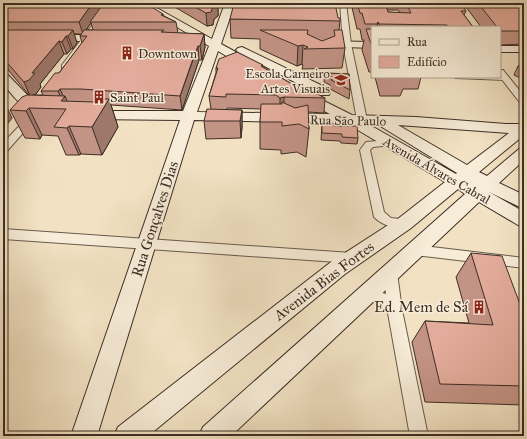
<svg xmlns="http://www.w3.org/2000/svg" width="527" height="439" font-family="'IM FELL Great Primer',serif">
<style>
.lines{fill:none;stroke-linecap:round;stroke-linejoin:round}
.lane-casing{stroke:#6a5b4c;stroke-width:2}
.street-casing{stroke:#6a5b4c;stroke-width:2}
.secondary-casing{stroke:#3d2e25;stroke-width:2}
.lane{fill:#f7ecd8;fill-rule:evenodd}
.street{fill:#f7ecd8;fill-rule:evenodd}
.secondary{fill:#f7ecd8;fill-rule:evenodd}
.wall{fill:#c39385;stroke:#3d2e25;fill-rule:evenodd}
.shaded-wall{fill:#9f786c;stroke:#3d2e25}
.building{fill:#e3ab9b;stroke:#3d2e25}
.labels{text-anchor:middle;stroke-width:3;stroke-linejoin:round;paint-order:stroke}
.far-poi-label{font-size:13px;fill:#3d2e25;stroke:#f7ecd8;text-anchor:start}
.far-street-label{font-size:13px;fill:#3d2e25;stroke:#f7ecd8}
.street-label{font-size:15px;fill:#3d2e25;stroke:#f7ecd8}
.poi-label{font-size:15px;fill:#3d2e25;stroke:#f7ecd8;text-anchor:end}
</style>
<rect width="100%" height="100%" fill="#f2e2c3"/>
<filter id="stains"><feTurbulence type="fractalNoise" baseFrequency=".005" numOctaves="4"/><feColorMatrix values="0 0 0 0 .2 0 0 0 0 .09 0 0 0 0 .02 0 0 0 .5 -.17"/></filter>
<radialGradient id="worn" r=".72"><stop offset=".6" stop-color="#630" stop-opacity="0"/><stop offset="1" stop-color="#630" stop-opacity=".3"/></radialGradient>
<g class="lines">
<g class="lane-casing">
<polygon id="lane" points="454,77 505,78 507,79 505,80 456,78"/>
</g>
<g class="street-casing">
<g id="street">
<polygon points="115,3 122,3 107,13 68,69 62,69 62,65 103,11"/>
<polygon points="340,3 346,3 351,44 367,120 362,123 357,120 343,44"/>
<polygon points="500,70 503,70 524,96 524,105 521,104 500,77"/>
<polygon points="32,118 37,121 30,125 7,151 3,152 3,143 24,121"/>
<path d="M 389,140 L 394,143 L 393,145 L 373,147 L 370,150 L 384,212 L 391,218 L 409,220 L 411,223 L 409,226 C 397,230 383,226 374,217 L 360,150 L 366,142 Z"/>
<polygon points="3,229 352,253 357,254 359,258 357,262 352,263 3,239"/>
<polygon points="415,245 524,258 524,268 415,255 410,254 409,250 410,246"/>
<polygon points="390,267 395,269 397,273 402,310 428,436 410,436 388,313 377,303 361,298 359,294 361,290 366,288 386,294 383,273 385,269"/>
</g>
</g>
<g class="secondary-casing">
<g id="secondary">
<path d="M 136,3 L 148,3 L 212,39 L 225,3 L 235,3 L 221,44 L 256,63 L 258,66 L 256,69 L 248,69 L 218,51 L 197,112 L 330,114 L 297,97 L 296,94 L 297,91 L 302,90 L 352,115 L 416,117 L 506,124 L 524,124 L 524,135 L 479,172 L 487,176 L 519,149 L 524,147 L 524,160 L 499,183 L 524,195 L 524,209 L 489,192 L 524,212 L 524,227 L 518,225 L 479,202 L 231,436 L 199,436 L 203,427 L 465,194 L 458,189 L 411,228 L 345,274 L 148,436 L 114,436 L 118,427 L 331,262 L 399,218 L 445,182 L 346,123 L 194,120 L 97,436 L 71,436 L 180,120 L 89,119 L 84,118 L 82,115 L 84,112 L 89,111 L 183,111 L 209,46 ZM 368,124 L 377,124 L 457,173 L 456,174 ZM 398,125 L 509,133 L 467,165 Z"/>
<polygon points="3,35 104,35 109,38 104,41 3,41"/>
<polygon points="321,41 372,42 372,48 317,46 316,44"/>
<rect x="500" y="46" width="24" height="6"/>
<polygon points="242,47 329,89 330,92 329,95 319,95 238,52 236,50 238,48"/>
<path d="M 3,73 L 7,74 L 34,102 L 46,107 L 48,110 L 46,113 C 27,117 14,96 3,84 Z"/>
</g>
</g>
<use href="#lane" class="lane"/>
<use href="#street" class="street"/>
<use href="#secondary" class="secondary"/>
</g>
<g class="wall">
<path d="M 3,3 L 163,14 L 164,16 L 176,22 L 178,33 L 204,34 L 205,47 L 202,60 L 199,60 L 196,69 L 182,110 L 111,105 L 118,127 L 102,155 L 81,154 L 79,155 L 66,155 L 58,136 L 42,135 L 40,139 L 25,138 L 10,110 L 29,95 L 9,71 L 6,64 L 3,60 ZM 91,23 L 93,30 L 86,30 ZM 74,34 L 81,34 L 80,36 L 82,43 L 59,73 L 41,91 L 43,95 L 34,95 L 36,94 L 41,87 L 40,84 L 64,54 L 67,54 L 71,49 L 73,49 L 77,43 Z"/>
<polygon points="168,3 218,3 218,16 214,19 213,25 207,26"/>
<path d="M 351,3 L 460,3 L 466,11 L 464,15 L 473,27 L 372,27 L 372,72 L 369,72 L 362,50 L 364,40 L 362,40 L 360,29 L 357,29 ZM 387,10 L 398,10 L 400,13 L 388,12 Z"/>
<polygon points="463,3 524,3 524,44 500,45 500,27 481,27"/>
<polygon points="338,18 340,21 339,30 345,48 342,68 302,69 303,65 302,64 297,66 260,49 260,39 231,38 230,19"/>
<polygon points="524,62 524,80 514,75 518,66"/>
<polygon points="263,67 297,87 325,98 324,113 308,112 309,129 306,157 297,152 281,154 281,150 260,149 260,122 261,109 227,108 227,110 242,110 242,127 241,138 206,139 204,121 211,109 209,96 216,73 216,68"/>
<polygon points="325,73 349,74 350,90 349,99 330,89 330,85 324,82"/>
<polygon points="375,77 421,77 418,89 403,89 400,96 380,96"/>
<polygon points="322,124 334,126 358,138 357,144 341,143 340,141 321,140"/>
<polygon points="471,253 524,315 524,405 425,402 412,342 425,321 469,323 456,277"/>
</g>
<g class="shaded-wall">
<polygon points="95,3 112,3 90,22 91,23 83,34 79,22 89,8"/>
<polygon points="217,3 218,3 218,16 214,19 213,25 207,26 206,13 213,6"/>
<polygon points="73,30 77,43 73,49 68,36"/>
<polygon points="204,34 205,47 202,60 200,46"/>
<polygon points="66,36 71,49 67,54 62,42"/>
<polygon points="59,41 64,54 40,84 41,87 36,94 30,96 24,82"/>
<polygon points="303,45 302,64 297,66 298,46"/>
<polygon points="198,46 199,60 182,110 180,96"/>
<polygon points="60,89 64,98 65,96 76,123 62,101 58,91"/>
<polygon points="284,97 284,111 280,112 280,98"/>
<polygon points="109,99 118,127 102,155 92,127"/>
<polygon points="3,102 4,102 12,118 3,130"/>
<polygon points="29,108 42,135 40,139 26,111"/>
<polygon points="242,110 242,127 241,138 240,121"/>
<polygon points="69,126 81,154 79,155 67,128"/>
</g>
<g class="building">
<polygon points="3,3 95,3 89,8 79,22 3,22"/>
<polygon points="107,3 145,3 163,14 161,15 176,22 90,22 101,7"/>
<polygon points="188,3 217,3 213,6 211,12 206,13"/>
<polygon points="234,3 335,3 338,18 340,18 340,21 230,19"/>
<polygon points="357,3 385,3 388,12 411,13 406,3 460,3 466,11 461,11 473,27 448,27 447,25 379,24 378,22 377,24 365,24 362,13 360,13"/>
<polygon points="478,3 524,3 524,31 500,31 500,27 497,27"/>
<polygon points="378,22 380,27 377,27"/>
<polygon points="366,29 372,29 372,47"/>
<polygon points="3,30 73,30 68,36 66,36 62,42 59,41 32,73 35,73 29,80 24,82 3,58 4,57 3,56"/>
<polygon points="84,30 164,30 161,32 204,34 200,46 198,46 194,56 180,96 81,89 60,89 58,91 41,91 55,73 59,73 87,36 80,36"/>
<polygon points="260,30 308,30 307,34 322,41 335,36 334,30 342,30 345,48 304,49 308,47 303,45 298,46"/>
<polygon points="237,52 263,65 261,66 297,87 300,85 325,98 284,97 280,98 276,95 226,94 226,97 209,96 218,68 216,68 219,59"/>
<polygon points="524,62 524,69 518,66"/>
<polygon points="325,73 349,74 350,90 331,80 334,78"/>
<polygon points="27,95 65,96 61,101 95,102 97,99 109,99 92,127 69,126 67,128 54,127 66,109 29,108 26,111 10,110 22,97"/>
<polygon points="282,102 295,108 308,105 309,129 299,124 282,126 282,122 260,122 261,104 282,104"/>
<polygon points="207,109 242,110 240,121 204,121"/>
<polygon points="322,124 334,124 334,126 357,126 358,138 342,137 342,134 322,133"/>
<polygon points="471,253 502,256 524,315 524,386 440,384 425,321 493,325"/>
</g>
<defs>
<g id="building-bare" transform="scale(1.08)"><path d="M-4-6H4V6H1V3H-1V6H-4ZM-2.5-4.3h1.7v1.8h-1.7ZM.8-4.3h1.7v1.8H.8ZM-2.5-1h1.7V.8h-1.7ZM.8-1h1.7V.8H.8Z" fill="#8f2418" stroke="#f7ecd8" stroke-width="2.5" paint-order="stroke"/></g>
<g id="school-bare" transform="scale(1.08)"><path d="M0-5L7-2L0 1L-7-2ZM-4 1L0 2.5L4 1V4Q0 6-4 4Z" fill="#8f2418" stroke="#f7ecd8" stroke-width="2.5" paint-order="stroke"/></g>
</defs>
<g fill-rule="evenodd">
<use href="#building-bare" x="127" y="53"/>
<use href="#school-bare" x="341" y="80"/>
<use href="#building-bare" x="99" y="97"/>
<use href="#building-bare" x="479" y="307"/>
</g>
<g class="labels">
<g class="far-poi-label">
<text x="138" y="58">Downtown</text>
<text x="330" y="78" text-anchor="end">Escola Carneiro<tspan x="330" dy="15">Artes Visuais</tspan></text>
<text x="110" y="102">Saint Paul</text>
</g>
<g class="far-street-label">
<text transform="translate(348 120) rotate(1)" y="5">Rua São Paulo</text>
<text transform="translate(437 170) rotate(30)" y="5">Avenida Álvares Cabral</text>
</g>
<g class="street-label">
<text transform="translate(155 219) rotate(-72)" y="5">Rua Gonçalves Dias</text>
<text transform="translate(324 281) rotate(-37)" y="5">Avenida Bias Fortes</text>
</g>
<g class="poi-label">
<text x="468" y="312">Ed. Mem de Sá</text>
</g>
</g>
<rect width="527" height="439" fill="none" stroke="#f2e2c3" stroke-width="16"/>
<rect x="4" y="4" width="519" height="431" fill="none" stroke="#3d2e25" stroke-width="2"/>
<rect x="8" y="8" width="511" height="423" fill="none" stroke="#3d2e25"/>
<rect x="371" y="26" width="130" height="52" fill="#f7ecd8" stroke="#ada090"/>
<rect x="379" y="39" width="20" height="6" fill="#f7ecd8" stroke="#ada090"/>
<text x="407" y="46" font-size="12" fill="#3d2e25">Rua</text>
<rect x="379" y="56" width="20" height="12" fill="#e3ab9b" stroke="#ada090"/>
<text x="407" y="66" font-size="12" fill="#3d2e25">Edifício</text>
<rect width="100%" height="100%" filter="url(#stains)"/>
<rect width="100%" height="100%" fill="url(#worn)"/>
</svg>
